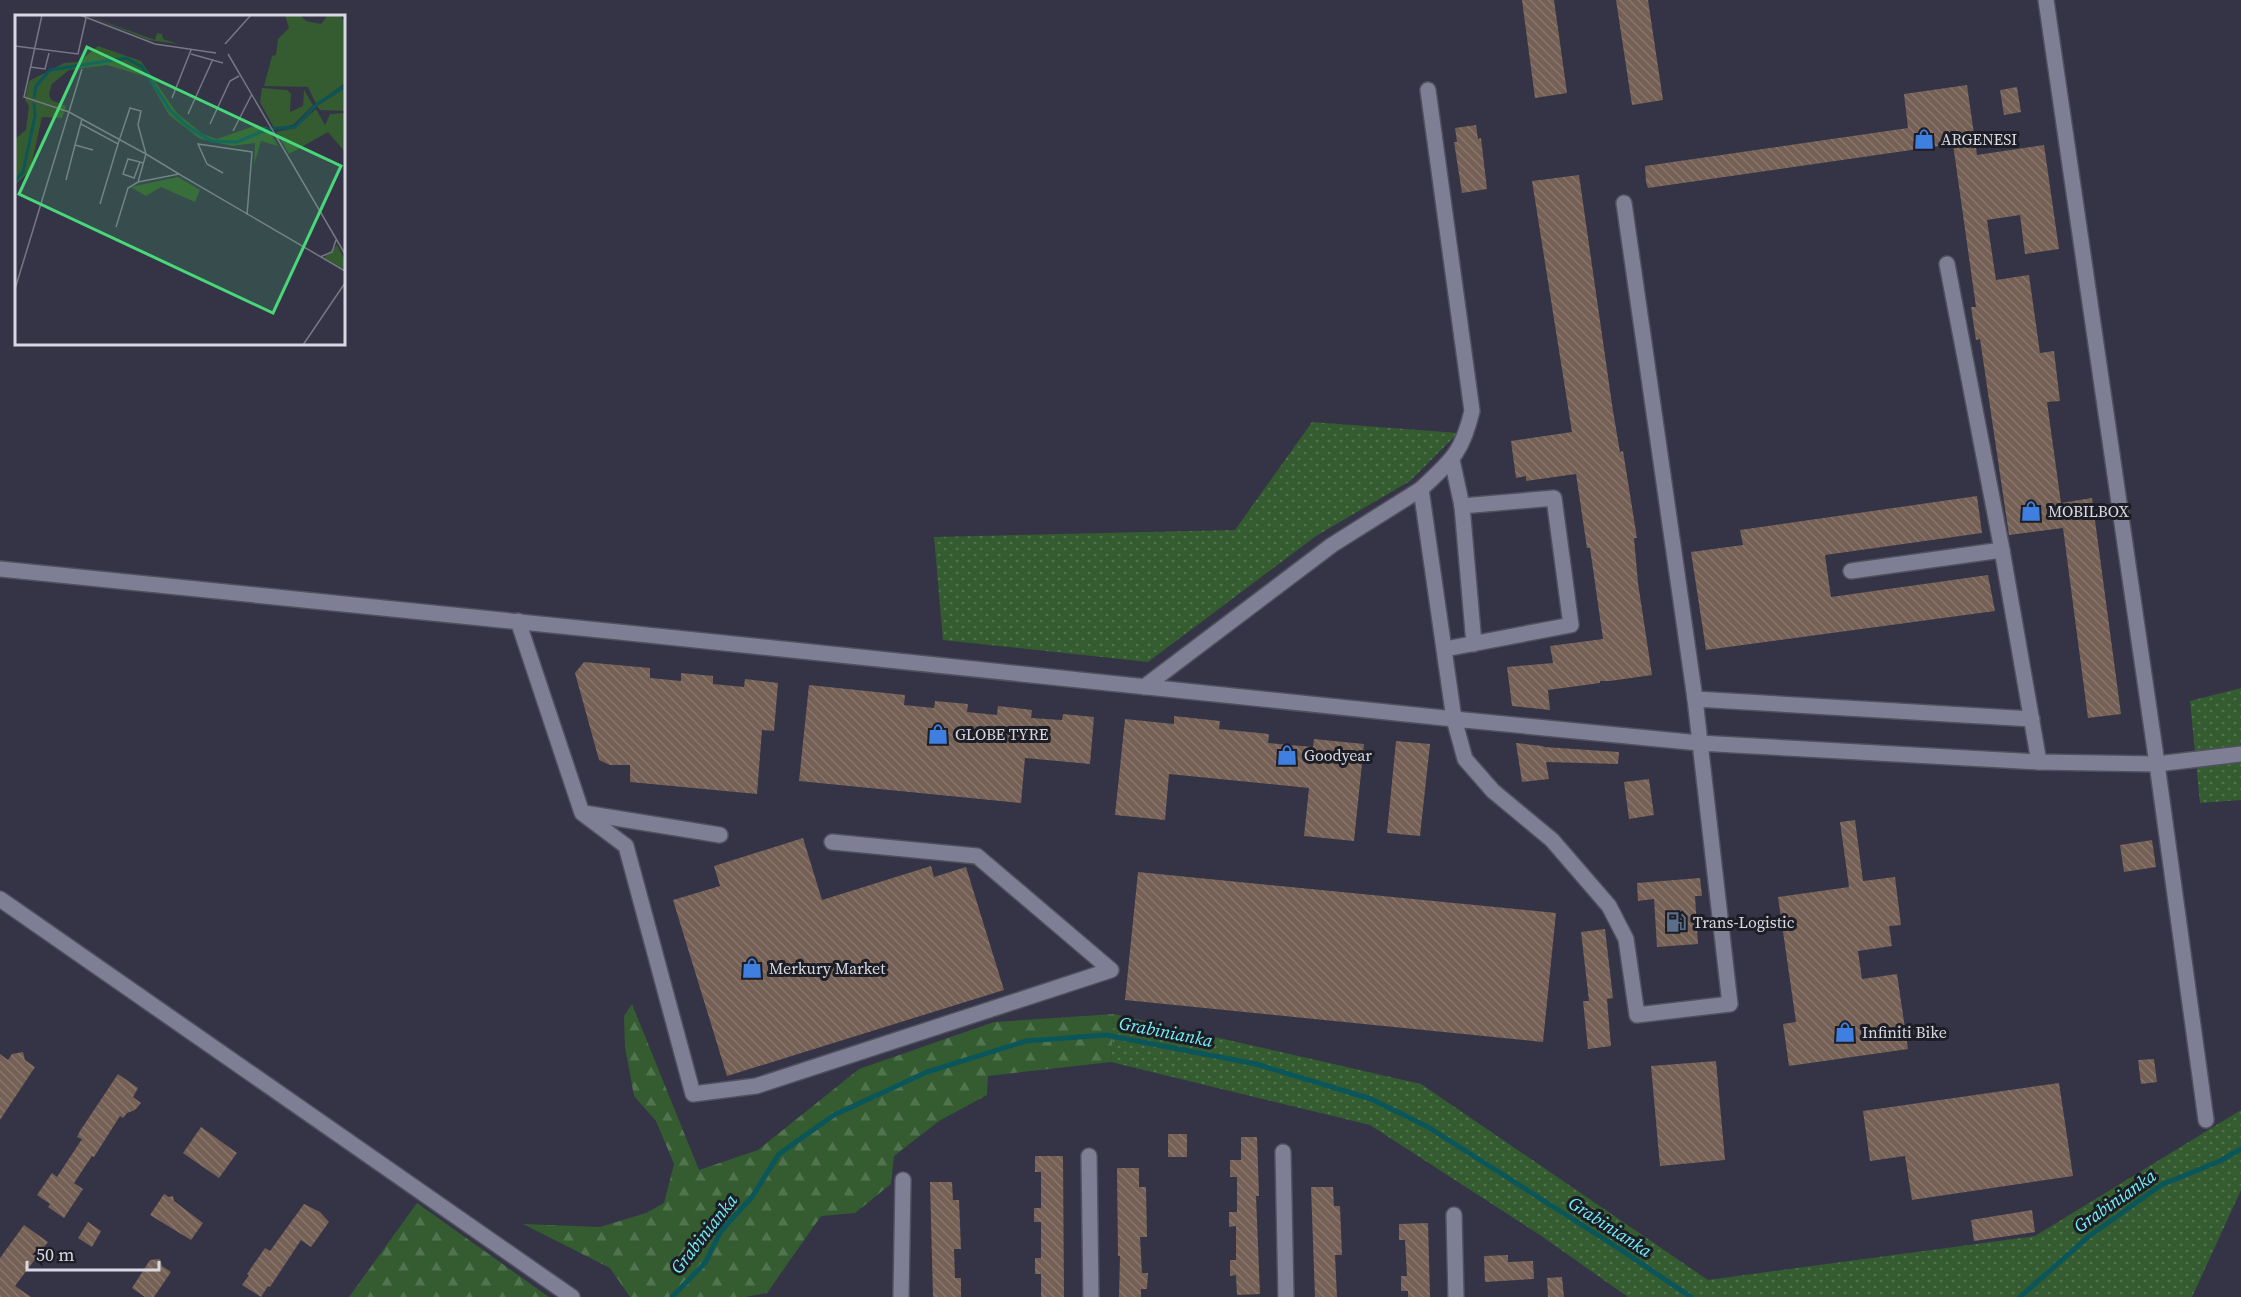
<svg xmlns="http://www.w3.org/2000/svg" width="2241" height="1297" font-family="'Source Serif 4',serif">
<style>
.grass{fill:url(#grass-dots)}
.forest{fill:url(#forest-firs)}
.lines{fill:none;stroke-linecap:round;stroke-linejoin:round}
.stream{stroke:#0b565a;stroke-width:5}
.building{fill:url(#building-back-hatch)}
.minor-casing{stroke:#505060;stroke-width:18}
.minor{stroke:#7e7f94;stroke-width:15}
.labels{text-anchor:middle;stroke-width:6;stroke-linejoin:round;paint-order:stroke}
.poi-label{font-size:16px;fill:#d8d8e4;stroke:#1c1d25;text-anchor:start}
.water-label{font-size:18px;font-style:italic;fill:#74f3fb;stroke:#1c1d25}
.inset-river{fill:none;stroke:#0b565a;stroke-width:3}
.inset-road{fill:none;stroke:#767685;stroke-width:1.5}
.view{fill:#48d779;fill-opacity:0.15;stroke:#48d779;stroke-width:3}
.inset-edge{fill:none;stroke:#d8d8e4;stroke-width:3}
</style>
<defs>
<pattern id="grass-dots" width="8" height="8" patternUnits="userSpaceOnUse" patternTransform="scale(1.5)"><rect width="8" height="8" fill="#345c30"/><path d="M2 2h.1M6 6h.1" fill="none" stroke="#51734e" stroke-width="1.8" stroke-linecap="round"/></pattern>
<pattern id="forest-firs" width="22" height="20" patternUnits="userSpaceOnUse" patternTransform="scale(1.5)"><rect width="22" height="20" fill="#345c30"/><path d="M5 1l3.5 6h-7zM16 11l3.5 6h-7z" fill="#51734e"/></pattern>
<pattern id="building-back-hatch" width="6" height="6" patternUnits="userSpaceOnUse" patternTransform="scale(1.5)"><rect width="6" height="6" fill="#756055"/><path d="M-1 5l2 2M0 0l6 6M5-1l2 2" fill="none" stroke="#88766d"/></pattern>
</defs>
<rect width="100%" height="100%" fill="#343446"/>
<g class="grass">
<polygon points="1312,422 1458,433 1410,481 1316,536 1148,662 943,640 934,537 1235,530"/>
<polygon points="2241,688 2241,800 2200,803 2190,701"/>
<polygon points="1114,1014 1421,1084 1708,1280 2035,1236 2241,1110 2241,1190 2192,1297 1628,1297 1540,1235 1370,1125 1111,1062"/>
</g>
<g class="forest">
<polygon points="632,1004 699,1170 758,1150 859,1069 994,1022 1114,1014 1111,1062 988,1076 987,1095 939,1121 894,1156 891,1184 855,1213 821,1216 767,1293 745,1297 630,1297 610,1268 523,1224 600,1227 646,1213 664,1203 674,1164 656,1121 634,1096 625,1047 624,1016"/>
<polygon points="417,1203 549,1297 349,1297"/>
</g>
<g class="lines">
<g class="stream">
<polyline points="672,1297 705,1263 721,1231 752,1197 779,1154 834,1115 927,1072 1026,1041 1106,1035 1256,1064 1371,1099 1428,1127 1618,1248 1691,1297"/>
<polyline points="2020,1297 2088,1237 2161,1185 2220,1161 2241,1149"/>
</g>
</g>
<g class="building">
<polygon points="1522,0 1554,0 1567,93 1535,98"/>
<polygon points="1616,0 1648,0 1663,100 1632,105"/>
<polygon points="1967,85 1977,155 2044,145 2059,249 2025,254 2020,215 1987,220 1996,280 2029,275 2040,353 2054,351 2060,401 2047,402 2061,503 2092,498 2121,714 2088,718 2063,528 2009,535 1980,339 1976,340 1971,307 1976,307 1953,144 1648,188 1646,182 1645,166 1908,128 1904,94"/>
<polygon points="2017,87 2021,112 2004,115 2000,90"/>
<polygon points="1476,125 1478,139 1481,138 1487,189 1462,193 1454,142 1457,142 1455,128"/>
<polygon points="1579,175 1613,411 1620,452 1623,451 1637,538 1634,538 1638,583 1652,675 1610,681 1600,681 1600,683 1548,690 1550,710 1512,706 1507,667 1553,663 1550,646 1603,639 1590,548 1587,548 1576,474 1526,481 1526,476 1516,478 1511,441 1572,432 1532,181"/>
<polygon points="1977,496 1982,533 1825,555 1831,597 1988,575 1995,611 1706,650 1691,552 1743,545 1740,530"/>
<polygon points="584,662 650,668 650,678 681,681 681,673 713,676 713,684 744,687 745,679 778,683 774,731 762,730 757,794 630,782 630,765 610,765 599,760 575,673"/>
<polygon points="809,685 905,695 904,705 934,708 935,701 968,704 967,712 997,715 998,706 1032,710 1031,718 1062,720 1063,714 1094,717 1090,764 1025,758 1021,803 799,781"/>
<polygon points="1174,716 1220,721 1219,729 1269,734 1268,743 1313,747 1314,739 1364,744 1354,841 1304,836 1309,788 1169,774 1165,820 1115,815 1125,719 1174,724"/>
<polygon points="1396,741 1430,744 1420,836 1387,833"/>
<polygon points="1516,743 1543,746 1544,747 1619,752 1618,764 1546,762 1549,779 1522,782"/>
<polygon points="1649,779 1654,815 1629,819 1624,782"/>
<polygon points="1855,820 1863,881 1895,877 1901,925 1889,926 1892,946 1858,951 1862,979 1897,974 1908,1049 1789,1066 1783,1024 1796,1022 1778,897 1849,887 1840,822"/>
<polygon points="803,838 822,900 931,866 934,877 966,867 1004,990 727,1076 673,900 720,886 714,866"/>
<polygon points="2152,840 2156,867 2124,872 2120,845"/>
<polygon points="1138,872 1556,913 1543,1042 1125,1000"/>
<polygon points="1700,878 1702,896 1695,896 1698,944 1657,947 1654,899 1638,901 1637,883"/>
<polygon points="1605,929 1613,998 1607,999 1611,1046 1588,1049 1583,1001 1589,1001 1581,932"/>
<polygon points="23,1052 25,1060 35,1067 0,1120 0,1054 8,1060 12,1054"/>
<polygon points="2154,1059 2157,1082 2141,1084 2138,1060"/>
<polygon points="1716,1061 1725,1160 1660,1166 1651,1066"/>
<polygon points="118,1074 138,1088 133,1097 141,1103 135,1110 127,1113 123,1118 120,1116 94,1157 92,1156 74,1183 83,1189 64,1218 48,1207 50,1204 37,1195 52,1173 57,1177 82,1139 77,1137 80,1131"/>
<polygon points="2059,1083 2073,1176 1912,1200 1905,1156 1870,1161 1863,1111"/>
<polygon points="201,1127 237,1153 219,1178 183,1153"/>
<rect x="1168" y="1134" width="19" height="23"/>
<polygon points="1241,1137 1257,1137 1259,1196 1256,1196 1260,1294 1237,1295 1236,1275 1230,1276 1230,1260 1236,1260 1236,1226 1229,1227 1229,1212 1237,1212 1237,1177 1230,1177 1230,1160 1241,1160"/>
<polygon points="1035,1156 1063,1156 1064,1297 1041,1297 1041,1274 1035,1274 1035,1258 1041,1258 1041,1222 1034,1222 1034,1208 1041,1208 1041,1172 1035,1172"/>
<polygon points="1117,1168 1139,1168 1139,1187 1146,1187 1147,1237 1140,1237 1142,1273 1148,1273 1147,1289 1141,1289 1141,1297 1119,1297 1120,1256 1118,1256"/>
<polygon points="930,1182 952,1182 953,1200 959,1200 961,1249 954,1249 955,1278 961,1278 961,1297 933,1297"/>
<polygon points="1311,1187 1333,1187 1334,1206 1340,1206 1342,1255 1335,1255 1337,1297 1315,1297"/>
<polygon points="164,1194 169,1197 173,1196 174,1201 203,1223 191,1240 150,1215"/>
<polygon points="304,1204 320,1212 329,1222 311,1247 301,1240 270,1287 268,1286 261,1297 242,1285 249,1275 247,1274 265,1248 270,1251"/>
<polygon points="2032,1210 2035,1232 1974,1241 1971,1220"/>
<polygon points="88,1222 101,1231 92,1247 78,1238"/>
<polygon points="1428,1223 1430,1297 1408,1297 1408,1291 1401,1291 1401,1276 1407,1276 1405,1240 1399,1240 1399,1224"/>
<polygon points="24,1225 48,1242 15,1286 31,1297 0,1297 0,1258"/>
<polygon points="1508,1255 1508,1262 1533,1261 1534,1279 1485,1282 1484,1256"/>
<polygon points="160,1259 162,1266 171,1272 154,1297 145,1297 132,1288 150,1260"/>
<polygon points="1562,1277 1564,1297 1548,1297 1547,1278"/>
</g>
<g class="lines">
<g class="minor-casing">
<g id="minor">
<polyline points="2046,0 2157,764 2206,1120"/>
<polyline points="1624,203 1695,699"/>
<polyline points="1947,264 2002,550"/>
<polyline points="1452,460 1462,506"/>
<path d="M 1421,489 C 1452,460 1462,453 1472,411 L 1428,90"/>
<path d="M 0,569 C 485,617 969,669 1454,719 L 1421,489 L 1332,545 L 1144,687"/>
<polyline points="1851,571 2002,550 2039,762"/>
<polyline points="518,621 582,813 626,846 693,1094 756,1086 1111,970 977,856 832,842"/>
<polyline points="1445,649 1571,625 1554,498 1462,506 1474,644"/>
<polyline points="2032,719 1695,699 1730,1004 1637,1015 1626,939 1609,906 1552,840 1493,791 1465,759 1454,719 1699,743 2039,762 2157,764 2241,754"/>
<polyline points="584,813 720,835"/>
<polyline points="0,899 572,1297"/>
<polyline points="1283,1152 1286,1297"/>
<polyline points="1089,1156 1091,1297"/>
<polyline points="1454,1215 1456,1297"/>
<polyline points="901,1297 903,1180"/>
</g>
</g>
<use href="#minor" class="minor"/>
</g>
<defs>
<g id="shop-bare" transform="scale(1.62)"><path d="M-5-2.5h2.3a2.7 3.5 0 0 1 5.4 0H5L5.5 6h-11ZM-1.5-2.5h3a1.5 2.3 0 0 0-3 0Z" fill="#3f7fe0" stroke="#1c1d25" stroke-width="2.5" paint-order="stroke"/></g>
<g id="fuel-bare" transform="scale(1.62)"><path d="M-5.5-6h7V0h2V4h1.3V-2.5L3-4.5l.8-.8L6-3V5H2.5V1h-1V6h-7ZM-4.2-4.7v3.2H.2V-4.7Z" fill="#5c6f8a" stroke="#1c1d25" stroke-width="2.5" paint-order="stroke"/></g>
</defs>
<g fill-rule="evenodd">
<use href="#shop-bare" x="1924" y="139"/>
<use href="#shop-bare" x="2031" y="511"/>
<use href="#shop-bare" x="938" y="734"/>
<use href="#shop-bare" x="1287" y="755"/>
<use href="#fuel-bare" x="1676" y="922"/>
<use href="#shop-bare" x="752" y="968"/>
<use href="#shop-bare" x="1845" y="1032"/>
</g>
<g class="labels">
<g class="poi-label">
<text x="1941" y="145">ARGENESI</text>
<text x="2048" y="517">MOBILBOX</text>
<text x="955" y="740">GLOBE TYRE</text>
<text x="1304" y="761">Goodyear</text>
<text x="1693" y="928">Trans-Logistic</text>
<text x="769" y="974">Merkury Market</text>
<text x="1862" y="1038">Infiniti Bike</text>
</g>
<g class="water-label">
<text transform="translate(1166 1032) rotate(11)" y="6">Grabinianka</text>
<text transform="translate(2115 1201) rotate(-35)" y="6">Grabinianka</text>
<text transform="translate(1610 1227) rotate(33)" y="6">Grabinianka</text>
<text transform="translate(704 1234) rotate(-52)" y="6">Grabinianka</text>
</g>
</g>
<g transform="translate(15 15)">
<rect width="330" height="330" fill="#343446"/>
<path d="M 71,0 L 140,25 L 142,18 L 147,19 L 148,24 L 163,29 L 134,25 ZM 83,31 L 126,46 L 162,98 L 188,119 L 185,124 L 154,100 L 132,62 L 92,50 L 54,55 L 37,69 L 34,79 L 36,85 L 51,91 L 47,103 L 27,102 L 15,156 L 0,170 L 0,124 L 11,115 L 14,91 L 10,85 L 14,66 L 49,48 L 64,47 ZM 163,162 L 185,175 L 180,187 L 146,172 L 131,181 L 115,172 ZM 322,230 L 330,245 L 329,254 L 309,243 Z" fill="#345c30"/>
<path d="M 270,0 L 285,0 L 291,6 L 306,9 L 313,0 L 325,0 L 330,8 L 330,68 L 301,89 L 293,72 L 249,71 L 257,41 L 261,40 L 263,24 L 274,13 ZM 247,73 L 272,75 L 276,79 L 275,97 L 288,91 L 289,75 L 298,90 L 278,110 L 259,113 L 245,87 ZM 330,73 L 330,96 L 305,95 L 302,91 ZM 301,94 L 310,110 L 315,99 L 330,98 L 330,137 L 313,117 L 274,139 L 261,117 L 280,113 ZM 239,111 L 252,112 L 263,131 L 246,126 L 239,150 L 240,128 L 217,131 L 185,124 L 188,119 L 202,124 Z" fill="#345c30"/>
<path class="inset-river" d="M 19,83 L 21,71 L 35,55 L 111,43 L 127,52 L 155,95 L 172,111 L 196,126 L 222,127 L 253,114 L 280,112 L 302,89 L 330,71M 0,166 L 8,157 L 20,101 L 19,88"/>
<path class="inset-road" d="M 27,0 L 9,82 L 54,97 L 131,139M 65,0 L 140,29 L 201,38M 210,29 L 236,0M 0,31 L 63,39 L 71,3M 176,39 L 208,48M 213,39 L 330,239M 15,52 L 30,54 L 34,38M 157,83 L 176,35M 173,99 L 198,44M 67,104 L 60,130 L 78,135M 66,109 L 103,129 L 115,93 L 126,96 L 123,110 L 131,139M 195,109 L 215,66 L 224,61M 218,116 L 237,79M 125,147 L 119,163 L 108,159 L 113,144 L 125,147 L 128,148M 208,158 L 192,149 L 183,129 L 237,137 L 232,200M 164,159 L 131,139 L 123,167 L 164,159 L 330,256M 51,165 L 60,130M 85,189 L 103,129M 101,212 L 113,173 L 123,167M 305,242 L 317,237 L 321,225M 0,274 L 67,54M 288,330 L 330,268"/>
<path class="view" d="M 72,32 L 326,151 L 258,298 L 4,179 Z"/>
<rect width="330" height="330" class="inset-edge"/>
</g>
<path d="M27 1261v9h132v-9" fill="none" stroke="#d8d8e4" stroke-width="3"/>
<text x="36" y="1261" font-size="18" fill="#d8d8e4" stroke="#1c1d25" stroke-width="4.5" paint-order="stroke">50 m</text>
</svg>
